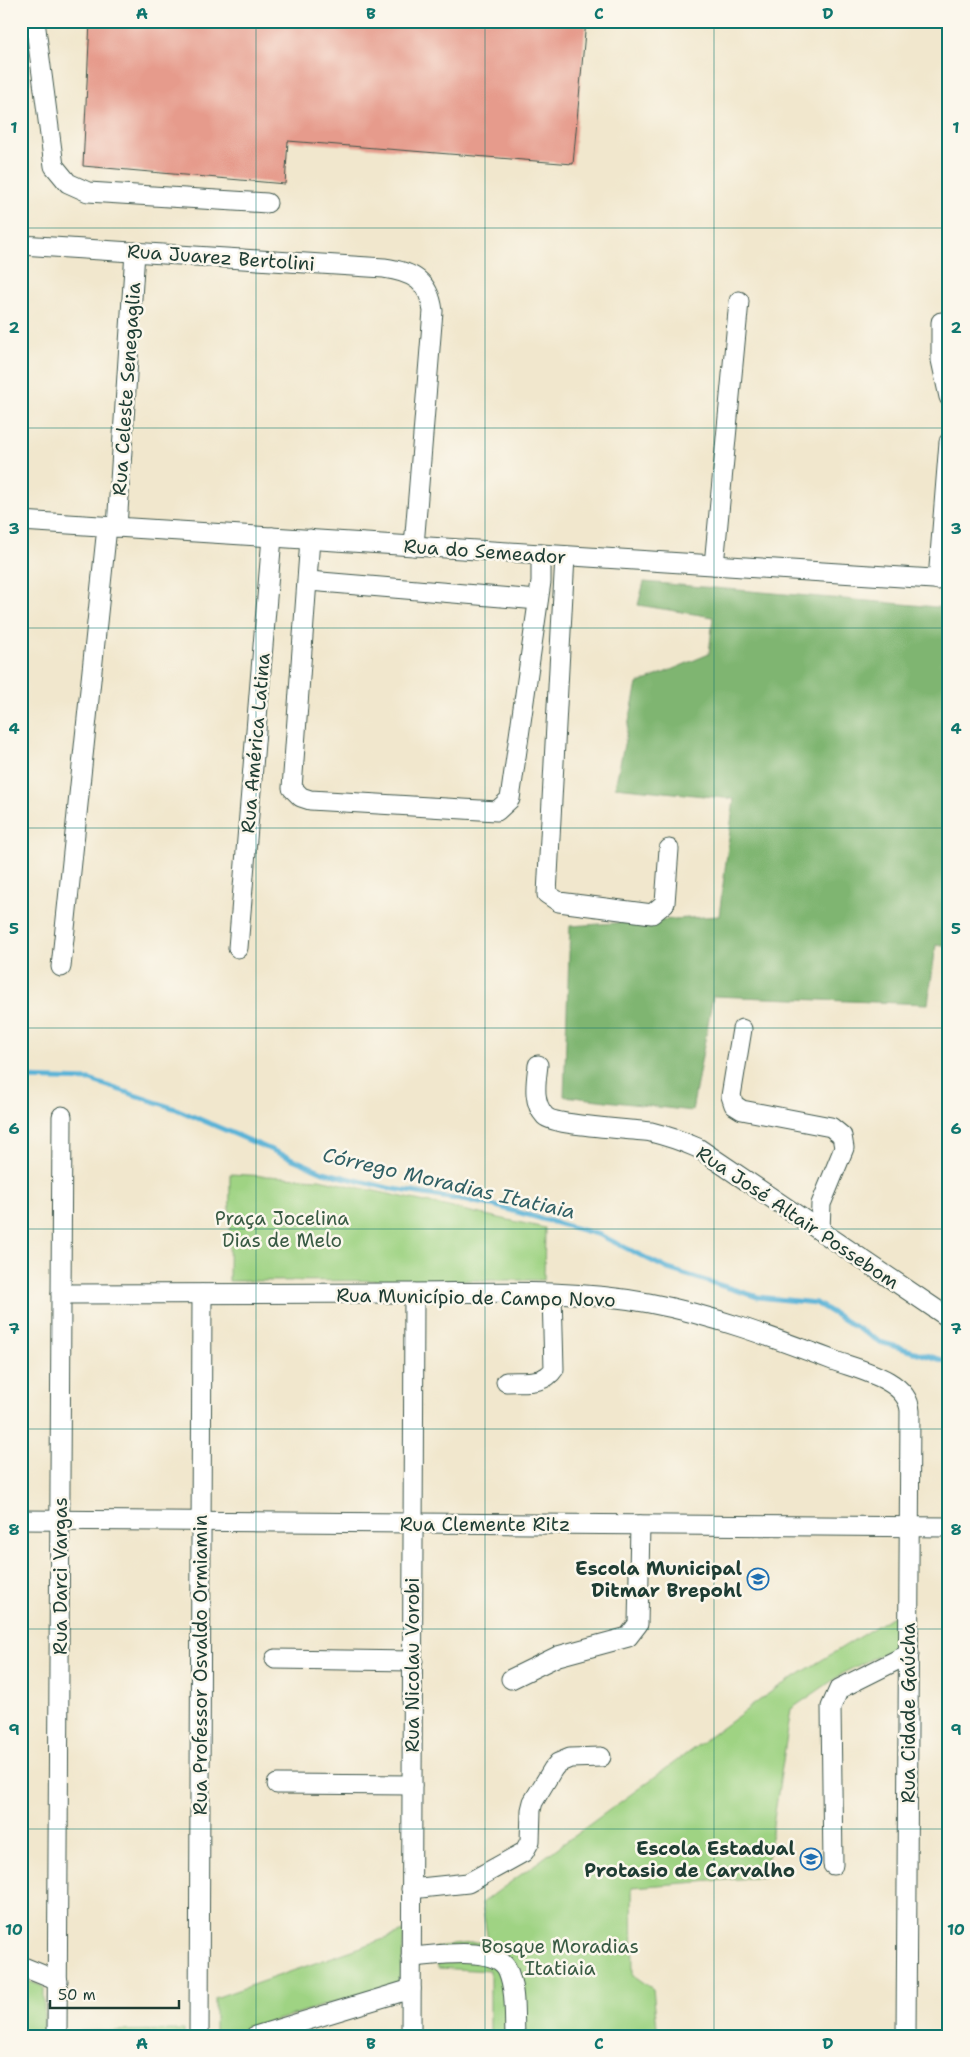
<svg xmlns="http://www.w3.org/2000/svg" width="970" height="2057" font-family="'Shantell Sans',sans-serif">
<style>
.green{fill:#9fd383;stroke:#5f885c}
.forest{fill:#7fb571;stroke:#4f7952}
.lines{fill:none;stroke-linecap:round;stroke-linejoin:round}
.stream{stroke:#5ab3d7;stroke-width:5}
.building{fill:#e69b8c}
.minor-casing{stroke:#3e564b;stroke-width:21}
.minor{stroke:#fff;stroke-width:19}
.grid{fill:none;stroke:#0f766e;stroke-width:1;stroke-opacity:0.55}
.labels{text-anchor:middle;stroke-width:5;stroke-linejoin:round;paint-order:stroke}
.street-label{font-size:19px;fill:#1f3d34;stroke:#fbf7ec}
.park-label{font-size:19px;fill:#395b44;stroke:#fbf7ec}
.poi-label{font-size:19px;font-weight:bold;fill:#1f3d34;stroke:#fbf7ec;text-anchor:end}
.water-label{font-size:20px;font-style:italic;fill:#316065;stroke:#fbf7ec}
.neatline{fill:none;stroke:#0f766e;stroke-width:2}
.grid-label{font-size:16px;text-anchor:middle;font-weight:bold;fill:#0f766e}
</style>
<rect width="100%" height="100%" fill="#fbf7ec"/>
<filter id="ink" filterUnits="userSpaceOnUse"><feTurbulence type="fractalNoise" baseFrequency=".02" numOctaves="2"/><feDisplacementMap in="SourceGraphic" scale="10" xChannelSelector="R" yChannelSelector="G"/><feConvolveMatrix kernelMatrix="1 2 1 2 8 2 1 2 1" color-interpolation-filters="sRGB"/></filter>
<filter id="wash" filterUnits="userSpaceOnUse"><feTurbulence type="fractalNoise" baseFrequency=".0096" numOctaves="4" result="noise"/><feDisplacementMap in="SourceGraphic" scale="20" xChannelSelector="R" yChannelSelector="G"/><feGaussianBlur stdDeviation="1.12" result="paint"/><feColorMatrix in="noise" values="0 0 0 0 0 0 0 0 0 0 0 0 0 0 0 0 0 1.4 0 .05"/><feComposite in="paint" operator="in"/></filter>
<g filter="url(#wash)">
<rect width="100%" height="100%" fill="#f1e7cd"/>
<g class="green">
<polygon points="230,1174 319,1179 545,1228 544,1280 229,1281"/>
<polygon points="901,1611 904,1643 845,1672 791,1709 765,1877 632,1887 633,1975 653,1989 658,2036 490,2036 490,1971 438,1968 435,1947 488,1941 482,1903 775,1689"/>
<polygon points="404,1932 401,1981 226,2036 215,2036 215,1998"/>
<polygon points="21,1978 44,1987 44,2036 21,2036"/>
<polygon points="184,2030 184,2036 74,2036 74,2031"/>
</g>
<polygon class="forest" points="644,582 949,608 949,945 936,945 928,1004 713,996 692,1111 564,1096 570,926 719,916 734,799 615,787 637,684 709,654 713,617 638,605"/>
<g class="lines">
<polyline class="stream" points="21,1078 90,1080 176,1109 323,1172 388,1188 492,1205 600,1235 668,1269 758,1297 816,1303 880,1342 949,1362"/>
</g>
<g id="blocks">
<polygon class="building" points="90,21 586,21 573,164 288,141 285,184 83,166"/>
</g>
</g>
<g filter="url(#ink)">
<use href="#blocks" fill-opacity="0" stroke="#3e564b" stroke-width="1"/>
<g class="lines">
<g class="minor-casing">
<g id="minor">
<polyline points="35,21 54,166 68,183 88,192 267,203"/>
<path d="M 21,245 L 384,268 C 413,272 429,281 433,311 L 414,546"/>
<polyline points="941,322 941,360 949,397"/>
<polyline points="21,521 949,580"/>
<polyline points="117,527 135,252"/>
<polyline points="310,539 292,788 301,797 310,800 497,811 510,799 541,582 541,554"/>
<polyline points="565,556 547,894 559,902 652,914 665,903 669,849"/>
<polyline points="714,565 739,301"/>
<polyline points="938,580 949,442"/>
<polyline points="309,581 538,600"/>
<polyline points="238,948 272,537"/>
<polyline points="61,967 107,527"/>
<polyline points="742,1029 731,1096 734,1105 742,1110 831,1127 842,1136 844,1148 821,1204 820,1231"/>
<path d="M 538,1065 C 536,1082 532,1102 545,1116 C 555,1126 631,1129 651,1132 C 667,1136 682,1141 698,1148 L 949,1318"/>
<path d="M 61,1294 C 176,1294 291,1294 406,1293 C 487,1293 570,1288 649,1303 C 713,1315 774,1338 835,1361 C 860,1370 908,1380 910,1411 L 906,2036"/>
<path d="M 506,1382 C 524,1381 544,1385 554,1369 L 552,1294"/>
<polyline points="21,1520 949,1527"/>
<polyline points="275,1659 413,1661"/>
<polyline points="511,1679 558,1656 628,1637 638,1624 640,1525"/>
<polyline points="277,1784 412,1785"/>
<polyline points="833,1865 831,1707 839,1689 909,1654"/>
<polyline points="411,1889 468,1883 524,1852 530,1841 531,1810 533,1802 553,1769 558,1763 570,1758 601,1757"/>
<path d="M 411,1957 C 434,1956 498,1944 508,1971 C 516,1991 514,2015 515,2036"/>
<polyline points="21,1966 58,1981"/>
<polyline points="57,2036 62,1116"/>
<polyline points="199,2036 202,1294"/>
<polyline points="255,2036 411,1989"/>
<polyline points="411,2036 414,1293"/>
</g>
</g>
<use href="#minor" class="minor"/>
</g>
</g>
<path class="grid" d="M 256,21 L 256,2036M 485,21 L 485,2036M 714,21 L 714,2036M 21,228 L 949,228M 21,428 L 949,428M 21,628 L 949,628M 21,828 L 949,828M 21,1028 L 949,1028M 21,1229 L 949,1229M 21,1429 L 949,1429M 21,1629 L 949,1629M 21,1829 L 949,1829"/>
<defs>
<g id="school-ring" transform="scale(1.125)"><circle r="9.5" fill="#fbf7ec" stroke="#1f6fb2" stroke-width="1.5"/><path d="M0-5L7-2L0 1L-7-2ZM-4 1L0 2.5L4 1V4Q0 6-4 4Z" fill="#1f6fb2"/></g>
</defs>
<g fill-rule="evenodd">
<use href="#school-ring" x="758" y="1579"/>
<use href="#school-ring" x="811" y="1859"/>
</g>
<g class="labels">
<g class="street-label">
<text transform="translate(221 257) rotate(4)" y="7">Rua Juarez Bertolini</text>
<text transform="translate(126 389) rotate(-86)" y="7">Rua Celeste Senegaglia</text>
<text transform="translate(485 551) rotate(4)" y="7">Rua do Semeador</text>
<text transform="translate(255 743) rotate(-85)" y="7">Rua América Latina</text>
<text transform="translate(798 1217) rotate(34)" y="7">Rua José Altair Possebom</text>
<text transform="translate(476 1297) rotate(1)" y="7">Rua Município de Campo Novo</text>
<text x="485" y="1531">Rua Clemente Ritz</text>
<text transform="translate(60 1576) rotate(-90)" y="7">Rua Darci Vargas</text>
<text transform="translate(200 1665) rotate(-90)" y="7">Rua Professor Osvaldo Ormiamin</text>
<text transform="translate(412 1665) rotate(-90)" y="7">Rua Nicolau Vorobi</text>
<text transform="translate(908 1713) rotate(-90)" y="7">Rua Cidade Gaúcha</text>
</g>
<g class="park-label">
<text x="282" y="1225">Praça Jocelina<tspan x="282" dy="22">Dias de Melo</tspan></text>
<text x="560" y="1953">Bosque Moradias<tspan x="560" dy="22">Itatiaia</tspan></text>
</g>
<g class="poi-label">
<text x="742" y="1575">Escola Municipal<tspan x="742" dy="22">Ditmar Brepohl</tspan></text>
<text x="795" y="1855">Escola Estadual<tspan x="795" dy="22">Protasio de Carvalho</tspan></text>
</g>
<g class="water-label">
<text transform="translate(449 1183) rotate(13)" y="7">Córrego Moradias Itatiaia</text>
</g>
</g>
<rect width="970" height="2057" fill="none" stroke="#fbf7ec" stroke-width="55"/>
<path d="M50 2000v8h129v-8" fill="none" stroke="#1f3d34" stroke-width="2.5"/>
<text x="58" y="2000" font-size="15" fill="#1f3d34" stroke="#fbf7ec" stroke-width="4" paint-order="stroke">50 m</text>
<rect x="28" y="28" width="914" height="2002" class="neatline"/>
<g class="grid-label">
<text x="142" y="19">A</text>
<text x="371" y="19">B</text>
<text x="599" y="19">C</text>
<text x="828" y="19">D</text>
<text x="14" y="133">1</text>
<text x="956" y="133">1</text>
<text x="14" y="333">2</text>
<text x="956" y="333">2</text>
<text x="14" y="534">3</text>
<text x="956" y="534">3</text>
<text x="14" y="734">4</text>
<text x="956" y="734">4</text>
<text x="14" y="934">5</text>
<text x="956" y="934">5</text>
<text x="14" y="1134">6</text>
<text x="956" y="1134">6</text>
<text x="14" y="1334">7</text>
<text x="956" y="1334">7</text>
<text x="14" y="1535">8</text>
<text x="956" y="1535">8</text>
<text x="14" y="1735">9</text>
<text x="956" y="1735">9</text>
<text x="14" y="1935">10</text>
<text x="956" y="1935">10</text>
<text x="142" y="2049">A</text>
<text x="371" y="2049">B</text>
<text x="599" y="2049">C</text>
<text x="828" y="2049">D</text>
</g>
</svg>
